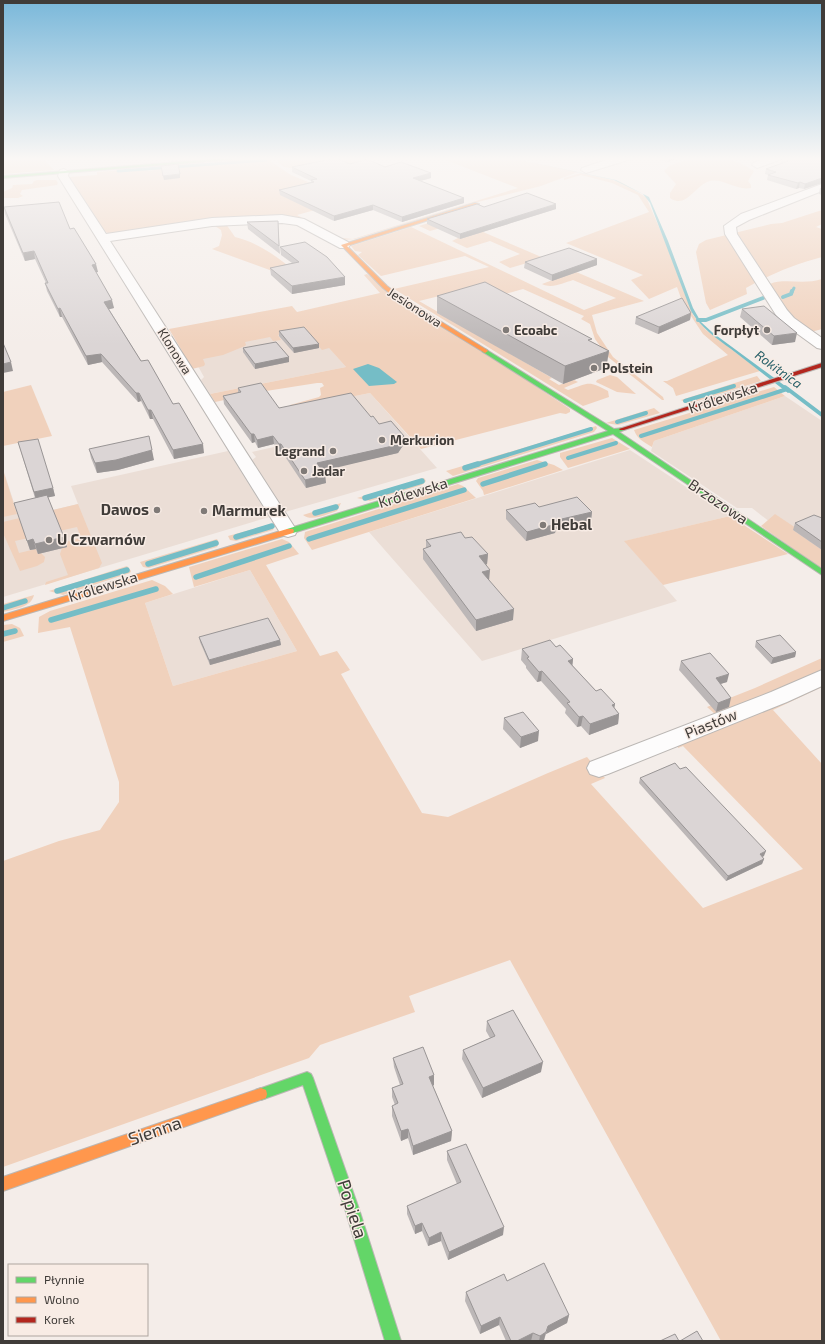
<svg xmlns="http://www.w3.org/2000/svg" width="825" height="1344" font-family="'Exo 2',sans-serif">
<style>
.built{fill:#ebded6}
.green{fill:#f0d1bc}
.water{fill:#75bdc6}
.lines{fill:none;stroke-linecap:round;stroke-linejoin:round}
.stream-far2{stroke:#75bdc6;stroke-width:3}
.stream-far1{stroke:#75bdc6;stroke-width:4}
.stream{stroke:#75bdc6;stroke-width:5.5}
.street-casing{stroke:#bbb7b4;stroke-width:2}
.fast-casing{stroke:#bbb7b4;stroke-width:2}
.slow-casing{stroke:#bbb7b4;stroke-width:2}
.jam-casing{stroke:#bbb7b4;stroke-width:2}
.street{fill:#fdfcfc;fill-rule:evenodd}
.fast{fill:#63d668;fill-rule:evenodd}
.slow{fill:#ff974d;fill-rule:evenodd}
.jam{fill:#b3261e;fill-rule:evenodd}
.wall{fill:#bcb7b7}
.shaded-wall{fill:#999595}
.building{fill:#dbd5d5;stroke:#999595}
.poi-dot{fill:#7f7a77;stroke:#f8ece5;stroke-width:1.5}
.labels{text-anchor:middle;stroke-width:3;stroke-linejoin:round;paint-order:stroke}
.far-street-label{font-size:13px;fill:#403c39;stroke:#f8ece5}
.far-poi-label{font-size:13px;font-weight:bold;fill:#403c39;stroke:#f8ece5;text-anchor:start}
.far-water-label{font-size:13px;font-style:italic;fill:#276069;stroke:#f8ece5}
.street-label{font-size:15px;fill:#403c39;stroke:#f8ece5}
.poi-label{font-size:15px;font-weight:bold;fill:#403c39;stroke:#f8ece5;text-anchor:start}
.near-street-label{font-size:18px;fill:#403c39;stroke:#f8ece5}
</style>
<rect width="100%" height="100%" fill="#f4ede9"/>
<g class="built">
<polygon points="311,327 346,367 210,394 201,380 204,377 199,368 183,351"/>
<polygon points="370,393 437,468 285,512 252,460 256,457 252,452 274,447 280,455 303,450 277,412"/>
<polygon points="785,396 822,421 822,566 780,530 752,508 737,508 651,451 654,441"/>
<polygon points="630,450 730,516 625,541 677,601 482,661 369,532"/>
<polygon points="228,451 269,517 3,597 3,469 19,518 78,504 71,486"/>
<polygon points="250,570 297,651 173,686 145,603"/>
</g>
<g class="green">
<polygon points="3,157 41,157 54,170 3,174"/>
<path d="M 286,157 L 359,157 L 370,162 C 351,167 340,162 321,161 C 310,160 297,171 285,167 C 281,166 278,162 277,159 Z"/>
<polygon points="438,157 506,157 578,172 541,186 470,204 355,239 340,240 302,221 282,216 209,221 109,234 104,231 69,177 97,175 97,172 147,168 148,171 154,170 153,167 267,159 291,175 313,184 311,185 347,201 297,215 340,238 353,239 518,188"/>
<path d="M 694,157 C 720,157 731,156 754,171 L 748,181 L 751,185 L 751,188 C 734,191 722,176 707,182 C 695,187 685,209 670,198 L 670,193 L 676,184 L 664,171 L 669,166 Z"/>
<polygon points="581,173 621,182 646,197 665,241 693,315 706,330 760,371 676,396 673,388 663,381 667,381 728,355 703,334 683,304 677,287 649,299 631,280 643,275 566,243 649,212 638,195 612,183 581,175 564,180 564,178"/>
<polygon points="37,180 56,180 58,183 57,185 22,190 20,194 23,196 18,198 3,198 3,192 12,188 13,185 32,184 34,181"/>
<path d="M 822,210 L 822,224 L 816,227 L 822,229 L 822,257 C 795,264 771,274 746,288 L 747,294 L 710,310 L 706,303 L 696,252 L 699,244 L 706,240 L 771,224 L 782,223 Z"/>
<path d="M 448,217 L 644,301 L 592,315 L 597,333 L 613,357 L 663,397 L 664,400 L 662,400 L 608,357 L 595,339 L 590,324 L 581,319 L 584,316 L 523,289 L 498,296 L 464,290 L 419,301 L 552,378 L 549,379 L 559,385 L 574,380 L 578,382 L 564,388 L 568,390 C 589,383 588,380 608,391 L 609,397 L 583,406 L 394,289 L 489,267 L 465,256 L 381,276 L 358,255 L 362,252 L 355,251 L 351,246 L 411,227 L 584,310 L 616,298 L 573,280 C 563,283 552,289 542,284 L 566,275 L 534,261 L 510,268 L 499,262 L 520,254 L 490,241 L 467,248 L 452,241 L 458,238 L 455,224 L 430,231 L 419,226 Z"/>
<path d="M 226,224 L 235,237 C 256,242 275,255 292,269 L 275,272 L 212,249 L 219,246 L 222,235 L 221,230 L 215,226 Z"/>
<polygon points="367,274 570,409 570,412 566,414 560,413 421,449 370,393 291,409 290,405 319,397 321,395 320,388 324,386 322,383 317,383 266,391 215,402 210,394 346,367 329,348 322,350 304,331 278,335 281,340 273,341 270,337 245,342 246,345 245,346 223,355 203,359 205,364 204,366 192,369 181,352 182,351 169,329 292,306 297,312 380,293 364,275"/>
<path d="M 822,279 L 822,329 L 811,332 L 783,309 L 770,284 C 783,278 805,285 822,279 Z"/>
<polygon points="610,375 617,377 636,394 617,392 596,382 597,380"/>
<polygon points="757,376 761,381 688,404 681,400"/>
<polygon points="31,385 52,436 3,446 3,392"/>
<path d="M 774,387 L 785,396 L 654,441 L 652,447 C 644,442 637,439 634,430 Z"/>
<polygon points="654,408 660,413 618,425 606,423"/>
<polygon points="596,426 597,428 594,432 453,476 446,471"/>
<polygon points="612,438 630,449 568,468 560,457 560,453"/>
<polygon points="537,460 554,465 563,470 484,495 483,491 476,481 478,478"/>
<polygon points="3,470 17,514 3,517"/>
<polygon points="424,478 426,481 422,485 370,501 357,498"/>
<polygon points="458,484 463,486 476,498 312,550 304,538 305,532"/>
<path d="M 341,503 L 337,511 C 327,514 312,522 303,515 Z"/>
<polygon points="78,504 102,563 99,568 45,585 46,582 68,575 60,554 62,548 67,547 65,542 81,538 77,527 15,541 19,553 36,549 38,554 41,553 45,557 44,562 37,566 20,571 3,533 3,522"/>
<polygon points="775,514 796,528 793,530 822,550 822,569 761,526"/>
<polygon points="730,516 788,554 663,585 624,541"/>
<polygon points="275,523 275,525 273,530 236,541 230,540 228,536"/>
<polygon points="217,539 219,543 217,547 149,568 143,567 140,562"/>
<polygon points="282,539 289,542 299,554 266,565 320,656 337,651 350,670 341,674 422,813 448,817 548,773 587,757 605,778 591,784 703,908 803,869 683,746 678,748 677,742 822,683 822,687 773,710 822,764 822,1341 721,1341 510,960 409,996 415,1012 320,1045 309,1058 3,1167 3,861 59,841 100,830 119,802 119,782 70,627 38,633 39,617 50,611 152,580 165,586 173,594 145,603 173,686 297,651 250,570 194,587 189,567"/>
<polygon points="127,566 131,571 130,573 63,595 49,591"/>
<path d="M 34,595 C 31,608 14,609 3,612 L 3,604 Z"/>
<polygon points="12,624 20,628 24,636 3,642 3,625"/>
<polygon points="822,658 822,670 764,697 715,714 707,707 755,688"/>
</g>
<g class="water">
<path d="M 506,157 L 616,180 L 649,197 L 668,241 L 693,308 L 701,322 L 713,333 L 792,391 L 788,393 C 769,378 750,364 731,349 C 716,338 701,328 691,311 L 650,203 L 643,194 L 614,180 Z"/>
<polygon points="368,364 379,368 397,382 394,384 369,386 353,369"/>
</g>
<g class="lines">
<g class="stream-far2">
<polyline points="281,159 302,157"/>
<polyline points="118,171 266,160"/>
<polyline points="792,292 794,288"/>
</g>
<g class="stream-far1">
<polyline points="783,297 791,294 792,291"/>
<polyline points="698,320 706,320 763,298"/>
<polyline points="785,387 822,415"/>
<polyline points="685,401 734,386"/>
<polyline points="617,422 646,413"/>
<polyline points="641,436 787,389"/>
<polyline points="568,458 616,443"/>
<polyline points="475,465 591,429"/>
<polyline points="542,465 545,464"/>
</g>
<g class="stream">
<polyline points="465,468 478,464"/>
<polyline points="483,484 545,464"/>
<polyline points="365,498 422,481"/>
<polyline points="315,513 336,507"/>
<polyline points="236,537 272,526"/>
<polyline points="309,539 464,490"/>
<polyline points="148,564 216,543"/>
<polyline points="196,577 289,546"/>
<polyline points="57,591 127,570"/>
<polyline points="3,608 25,601"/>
<polyline points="51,620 156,589"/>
<polyline points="3,634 15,631"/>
</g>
<g class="street-casing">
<g id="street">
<polygon points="615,157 632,157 631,159 586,173 581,170 582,168"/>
<polygon points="768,157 783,157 782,159 757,168 752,165 753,163"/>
<polygon points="64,169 69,172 68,176 106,234 212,218 282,215 304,219 348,242 350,245 348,248 340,248 297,225 282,223 212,226 110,241 297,531 295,535 288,537 281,535 279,531 58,176 60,170"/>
<polygon points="822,184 822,191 749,220 736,227 737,234 787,310 794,318 822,338 822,349 817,348 784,324 776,315 725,234 724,226 741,214"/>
<polygon points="822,670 822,686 787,702 608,774 599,777 590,774 587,768 590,762 771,692"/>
</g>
</g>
<g class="fast-casing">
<g id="fast">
<polygon points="240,157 262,157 3,178 3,176"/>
<polygon points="485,349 614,429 624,428 624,430 619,432 822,569 822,575 613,434 293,533 287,533 286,531 287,529 608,431 483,352 482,351"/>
<polygon points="307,1072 311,1074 313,1078 359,1209 401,1341 385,1341 345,1209 303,1085 261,1100 256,1098 255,1094 256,1090"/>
</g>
</g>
<g class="slow-casing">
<g id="slow">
<polygon points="475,203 479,204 347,246 387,286 401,297 487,350 488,351 485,353 397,299 383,288 341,245"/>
<polygon points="287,529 293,529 294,531 293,533 3,621 3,615"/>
<polygon points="261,1088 266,1090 267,1094 266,1098 3,1191 3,1177"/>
</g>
</g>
<g class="jam-casing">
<polygon id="jam" points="822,363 822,367 624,430 620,430 619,429"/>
</g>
<use href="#street" class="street"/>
<use href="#fast" class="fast"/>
<use href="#slow" class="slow"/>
<use href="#jam" class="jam"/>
</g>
<g class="wall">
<polygon points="650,157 682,157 668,162"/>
<polygon points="822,157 822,183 804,189 799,188 796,189 767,180 768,175 765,174 766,169 780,164 781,159"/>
<polygon points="350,164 385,167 431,173 431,178 420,181 464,198 464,203 402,222 373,210 334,221 280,195 279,190 311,182 311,181 292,172 292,167"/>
<polygon points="820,188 822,188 822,195 819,194"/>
<polygon points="4,207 70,229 98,272 96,272 114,308 109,309 141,361 173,404 204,453 174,459 153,419 150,419 141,401 138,402 102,362 88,365 62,317 60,317 47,291 45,283 46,283 35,259 25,261 5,214"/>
<polygon points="484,207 556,209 460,239 427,224 427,219"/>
<polygon points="278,221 280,254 248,229 247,222"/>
<polygon points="280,247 345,285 292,294 271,275 270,268 292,263 281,255"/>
<polygon points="597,259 597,265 552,281 524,268 525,262"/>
<polygon points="437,296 592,342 609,351 606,368 563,384 437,313"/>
<polygon points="742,309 795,342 772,345 740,317"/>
<polygon points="691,313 690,320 658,334 635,324 636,317"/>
<polygon points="279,331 319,348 294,353 279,336"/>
<polygon points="243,348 289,362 255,369 243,352"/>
<polygon points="238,388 279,408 371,417 379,424 404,436 404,444 398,453 322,470 325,475 326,483 306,488 282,452 280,452 274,444 258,448 255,442 252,443 224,404 223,396 238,393"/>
<polygon points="18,442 53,488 55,496 48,497 67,547 38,554 36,549 30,550 14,503 35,498"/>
<polygon points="89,449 154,460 118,470 97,473 91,458"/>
<polygon points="539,507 592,512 591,520 556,529 555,533 526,541 506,519 506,510"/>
<polygon points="822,518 822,550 793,530 795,523"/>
<polygon points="465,538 488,554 487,564 486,565 489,580 513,620 476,631 423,559 423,549 426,548 426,540"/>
<polygon points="199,637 280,640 281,645 210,665 200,642"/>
<polygon points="756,641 796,652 795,657 771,664 755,647"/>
<polygon points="556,647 573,659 572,665 596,691 615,704 614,708 619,714 618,724 589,735 581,726 577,727 565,713 566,709 541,681 537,682 526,668 526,666 521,660 522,649"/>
<polygon points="681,661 727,682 720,684 729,707 716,712 679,670"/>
<polygon points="504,718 538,741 520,748 503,729"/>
<polygon points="640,778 764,856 762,857 764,859 762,864 726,881 639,783"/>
<polygon points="487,1021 541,1072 482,1098 462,1059 463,1050 490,1038 486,1031"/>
<polygon points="393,1058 434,1075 434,1085 433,1086 452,1131 451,1141 413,1155 408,1138 401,1141 392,1116 392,1106 395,1105 392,1097 392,1088 400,1085 394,1067"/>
<polygon points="447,1151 503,1235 448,1260 441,1241 428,1246 422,1231 415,1234 407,1214 407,1206 457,1184 447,1160"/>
<polygon points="507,1281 569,1315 567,1323 546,1334 544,1340 543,1341 506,1341 499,1325 480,1334 465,1301 466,1292"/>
</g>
<g class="shaded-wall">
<polygon points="160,157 176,157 176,159 160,160"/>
<polygon points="670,157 682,157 668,162 669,158"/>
<polygon points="431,173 431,178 413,183 413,178"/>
<polygon points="180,174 180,178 164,180 163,176"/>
<polygon points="822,178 822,183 804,189 805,184"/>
<polygon points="800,182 799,188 796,189 798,183"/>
<polygon points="464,198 464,203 402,222 402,217"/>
<polygon points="556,204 556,209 460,239 460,234"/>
<polygon points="373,205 373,210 334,221 334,216"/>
<polygon points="34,251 35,259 25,261 23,253"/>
<polygon points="597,259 597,265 552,281 552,275"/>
<polygon points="96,264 98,272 93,273 92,265"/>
<polygon points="345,277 345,285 292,294 292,286"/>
<polygon points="112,300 114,308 106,310 104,302"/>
<polygon points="60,308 62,317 60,317 58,309"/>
<polygon points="691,313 690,320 658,334 659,327"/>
<polygon points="797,333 795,342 772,345 774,336"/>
<polygon points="319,344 319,348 294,353 293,348"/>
<polygon points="609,351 606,368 563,384 565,366"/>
<polygon points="101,354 102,362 88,365 86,356"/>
<polygon points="289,357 289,362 255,369 255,364"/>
<polygon points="11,362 13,371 3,373 3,364"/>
<polygon points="136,393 139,393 141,401 138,402"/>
<polygon points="148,410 151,410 153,419 150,419"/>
<polygon points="251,434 254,434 255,442 252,443"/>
<polygon points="273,436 274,444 258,448 257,440"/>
<polygon points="404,436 404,444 398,453 318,472 317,463"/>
<polygon points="203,444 204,453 174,459 173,450"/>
<polygon points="279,444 281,444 282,452 280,452"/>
<polygon points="152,450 154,460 118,470 97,473 95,463"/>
<polygon points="325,475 326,483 306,488 305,480"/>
<polygon points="53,488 55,496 36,500 34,492"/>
<polygon points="592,512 591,520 556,529 555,533 526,541 527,532 553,521"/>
<polygon points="64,537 67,547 38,554 35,544"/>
<polygon points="33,539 36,549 30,550 27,541"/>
<polygon points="488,554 487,564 478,567 479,556"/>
<polygon points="490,570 489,581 482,572"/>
<polygon points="514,609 513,620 476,631 476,620"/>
<polygon points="280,640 281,645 210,665 209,660"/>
<polygon points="796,652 795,657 771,664 773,658"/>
<polygon points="573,659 572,670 568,661"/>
<polygon points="542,671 541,681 537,682 539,672"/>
<polygon points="729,674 727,682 714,686 716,678"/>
<polygon points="731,698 729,707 716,712 718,703"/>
<polygon points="615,704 613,714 612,705"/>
<polygon points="619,714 618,724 589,735 590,724"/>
<polygon points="583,716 581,726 577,727 579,717"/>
<polygon points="539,731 538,741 520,748 521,737"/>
<polygon points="766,851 764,856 758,859 760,854"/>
<polygon points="764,859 762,864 726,881 728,876"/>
<polygon points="543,1062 541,1072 482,1098 483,1088"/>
<polygon points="434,1075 434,1085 429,1087 429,1077"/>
<polygon points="408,1129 408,1138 401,1141 401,1131"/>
<polygon points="452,1131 451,1141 413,1155 413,1146"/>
<polygon points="422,1223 422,1231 415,1234 415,1226"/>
<polygon points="504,1227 503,1235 448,1260 449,1252"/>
<polygon points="441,1232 441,1241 428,1246 429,1238"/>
<polygon points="569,1315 567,1323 546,1334 548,1326"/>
<polygon points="500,1317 499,1325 480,1334 481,1326"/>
<polygon points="546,1332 544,1340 543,1341 539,1341 540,1336"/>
<polygon points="533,1333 531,1341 517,1341"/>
</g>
<g class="building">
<polygon points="785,157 822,157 822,178 805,184 800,182 798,183 768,175 776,172 766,169 788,161 781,159"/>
<polygon points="336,158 350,164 367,159 385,167 401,162 431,173 413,178 464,198 402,217 373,205 334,216 279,190 314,182 311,180 317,179 292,167"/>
<polygon points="178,164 180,174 163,176 161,166"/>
<polygon points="527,193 556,204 460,234 427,219 477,204 484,207"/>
<polygon points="59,202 70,229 74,228 96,264 92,265 112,300 104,302 141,361 148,360 173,404 179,403 203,444 173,450 151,410 148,410 139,393 136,393 101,354 86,356 60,308 58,309 45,283 48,283 34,251 23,253 4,207"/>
<polygon points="278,221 279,246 247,222"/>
<polygon points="305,242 327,257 345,277 292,286 270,268 299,262 280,247"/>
<polygon points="569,248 597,259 552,275 525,262"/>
<polygon points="485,282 592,339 588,340 609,351 565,366 437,296"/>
<polygon points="682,298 691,313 659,327 636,317"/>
<polygon points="764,306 797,333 774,336 742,309"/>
<polygon points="304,327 319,344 293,348 279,331"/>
<polygon points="276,342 289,357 255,364 243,348"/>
<polygon points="3,343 11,362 3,364"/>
<polygon points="261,383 279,408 351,393 371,417 373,416 379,424 391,421 404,436 397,445 317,463 325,475 305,480 281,444 279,444 273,436 257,440 254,434 251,434 223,396 241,392 238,388"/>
<polygon points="149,436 152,450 116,460 95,463 89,449"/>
<polygon points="38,439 53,488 34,492 18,442"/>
<polygon points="47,495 64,537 35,544 33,539 27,541 14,503"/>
<polygon points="577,497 592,512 553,521 556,524 527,532 506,510 535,503 539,507"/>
<polygon points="814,515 822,518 822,542 795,523"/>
<polygon points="461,532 465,538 472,537 488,554 479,556 490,570 482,572 514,609 476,620 423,549 431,546 426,540"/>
<polygon points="268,618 280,640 209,660 199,637"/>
<polygon points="780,635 796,652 773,658 756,641"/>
<polygon points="550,640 556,647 560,645 573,659 568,661 596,691 601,689 615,704 612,705 619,714 590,724 583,716 579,717 567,703 570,702 542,671 539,672 527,658 529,657 522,649"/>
<polygon points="710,653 729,674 716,678 731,698 718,703 681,661"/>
<polygon points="523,712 539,731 521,737 504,718"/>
<polygon points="675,763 680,769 686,767 766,851 760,854 764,859 728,876 640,778"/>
<polygon points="513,1010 543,1062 483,1088 463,1050 495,1036 487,1021"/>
<polygon points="423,1047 434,1075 429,1077 452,1131 413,1146 408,1129 401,1131 392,1106 398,1103 392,1088 403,1084 393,1058"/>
<polygon points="466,1144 504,1227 449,1252 441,1232 429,1238 422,1223 415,1226 407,1206 461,1182 447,1151"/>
<polygon points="544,1263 569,1315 548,1326 546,1332 540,1336 533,1333 517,1341 511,1341 500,1317 481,1326 466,1292 504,1274 507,1281"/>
<polygon points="697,1331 703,1341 680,1341"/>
<polygon points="675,1334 679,1341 660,1341"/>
</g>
<linearGradient id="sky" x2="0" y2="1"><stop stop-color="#7ab8da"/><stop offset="0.46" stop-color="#faf7f5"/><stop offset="1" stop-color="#faf7f5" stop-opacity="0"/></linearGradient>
<rect width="825" height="345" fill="url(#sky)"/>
<g class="poi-dot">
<circle cx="506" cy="330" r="4"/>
<circle cx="767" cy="330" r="4"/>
<circle cx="594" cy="368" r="4"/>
<circle cx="382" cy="440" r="4"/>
<circle cx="333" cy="451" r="4"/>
<circle cx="304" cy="471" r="4"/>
<circle cx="157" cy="510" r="4"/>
<circle cx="204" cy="511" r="4"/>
<circle cx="543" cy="525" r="4"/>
<circle cx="49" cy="540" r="4"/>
</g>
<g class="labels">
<g class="far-street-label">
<text transform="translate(415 307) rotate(33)" y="5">Jesionowa</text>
<text transform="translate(175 351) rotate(58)" y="5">Klonowa</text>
</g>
<g class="far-poi-label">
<text x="514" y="335">Ecoabc</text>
<text x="759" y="335" text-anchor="end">Forpłyt</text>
<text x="602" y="373">Polstein</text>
<text x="390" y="445">Merkurion</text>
<text x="325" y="456" text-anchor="end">Legrand</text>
<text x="312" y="476">Jadar</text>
</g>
<g class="far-water-label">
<text transform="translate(779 369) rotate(36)" y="5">Rokitnica</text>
</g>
<g class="street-label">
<text transform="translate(723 398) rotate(-18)" y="5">Królewska</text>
<text transform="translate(413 493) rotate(-17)" y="5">Królewska</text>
<text transform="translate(718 502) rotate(34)" y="5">Brzozowa</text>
<text transform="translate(103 587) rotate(-17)" y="5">Królewska</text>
<text transform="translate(711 724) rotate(-22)" y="5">Piastów</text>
</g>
<g class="poi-label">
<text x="149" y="515" text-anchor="end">Dawos</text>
<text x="212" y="516">Marmurek</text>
<text x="551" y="530">Hebal</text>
<text x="57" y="545">U Czwarnów</text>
</g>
<g class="near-street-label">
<text transform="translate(155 1131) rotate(-19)" y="6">Sienna</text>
<text transform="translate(352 1209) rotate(72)" y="6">Popiela</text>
</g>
</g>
<rect width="825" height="1344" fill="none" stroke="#403c39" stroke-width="8"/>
<rect x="8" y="1264" width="140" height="72" fill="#f8ece5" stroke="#aea6a0"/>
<rect x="16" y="1277" width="20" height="6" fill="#63d668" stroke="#aea6a0"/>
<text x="44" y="1284" font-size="12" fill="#403c39">Płynnie</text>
<rect x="16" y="1297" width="20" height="6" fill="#ff974d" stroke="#aea6a0"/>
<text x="44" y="1304" font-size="12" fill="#403c39">Wolno</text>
<rect x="16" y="1317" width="20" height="6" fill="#b3261e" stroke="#aea6a0"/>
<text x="44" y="1324" font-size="12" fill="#403c39">Korek</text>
</svg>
